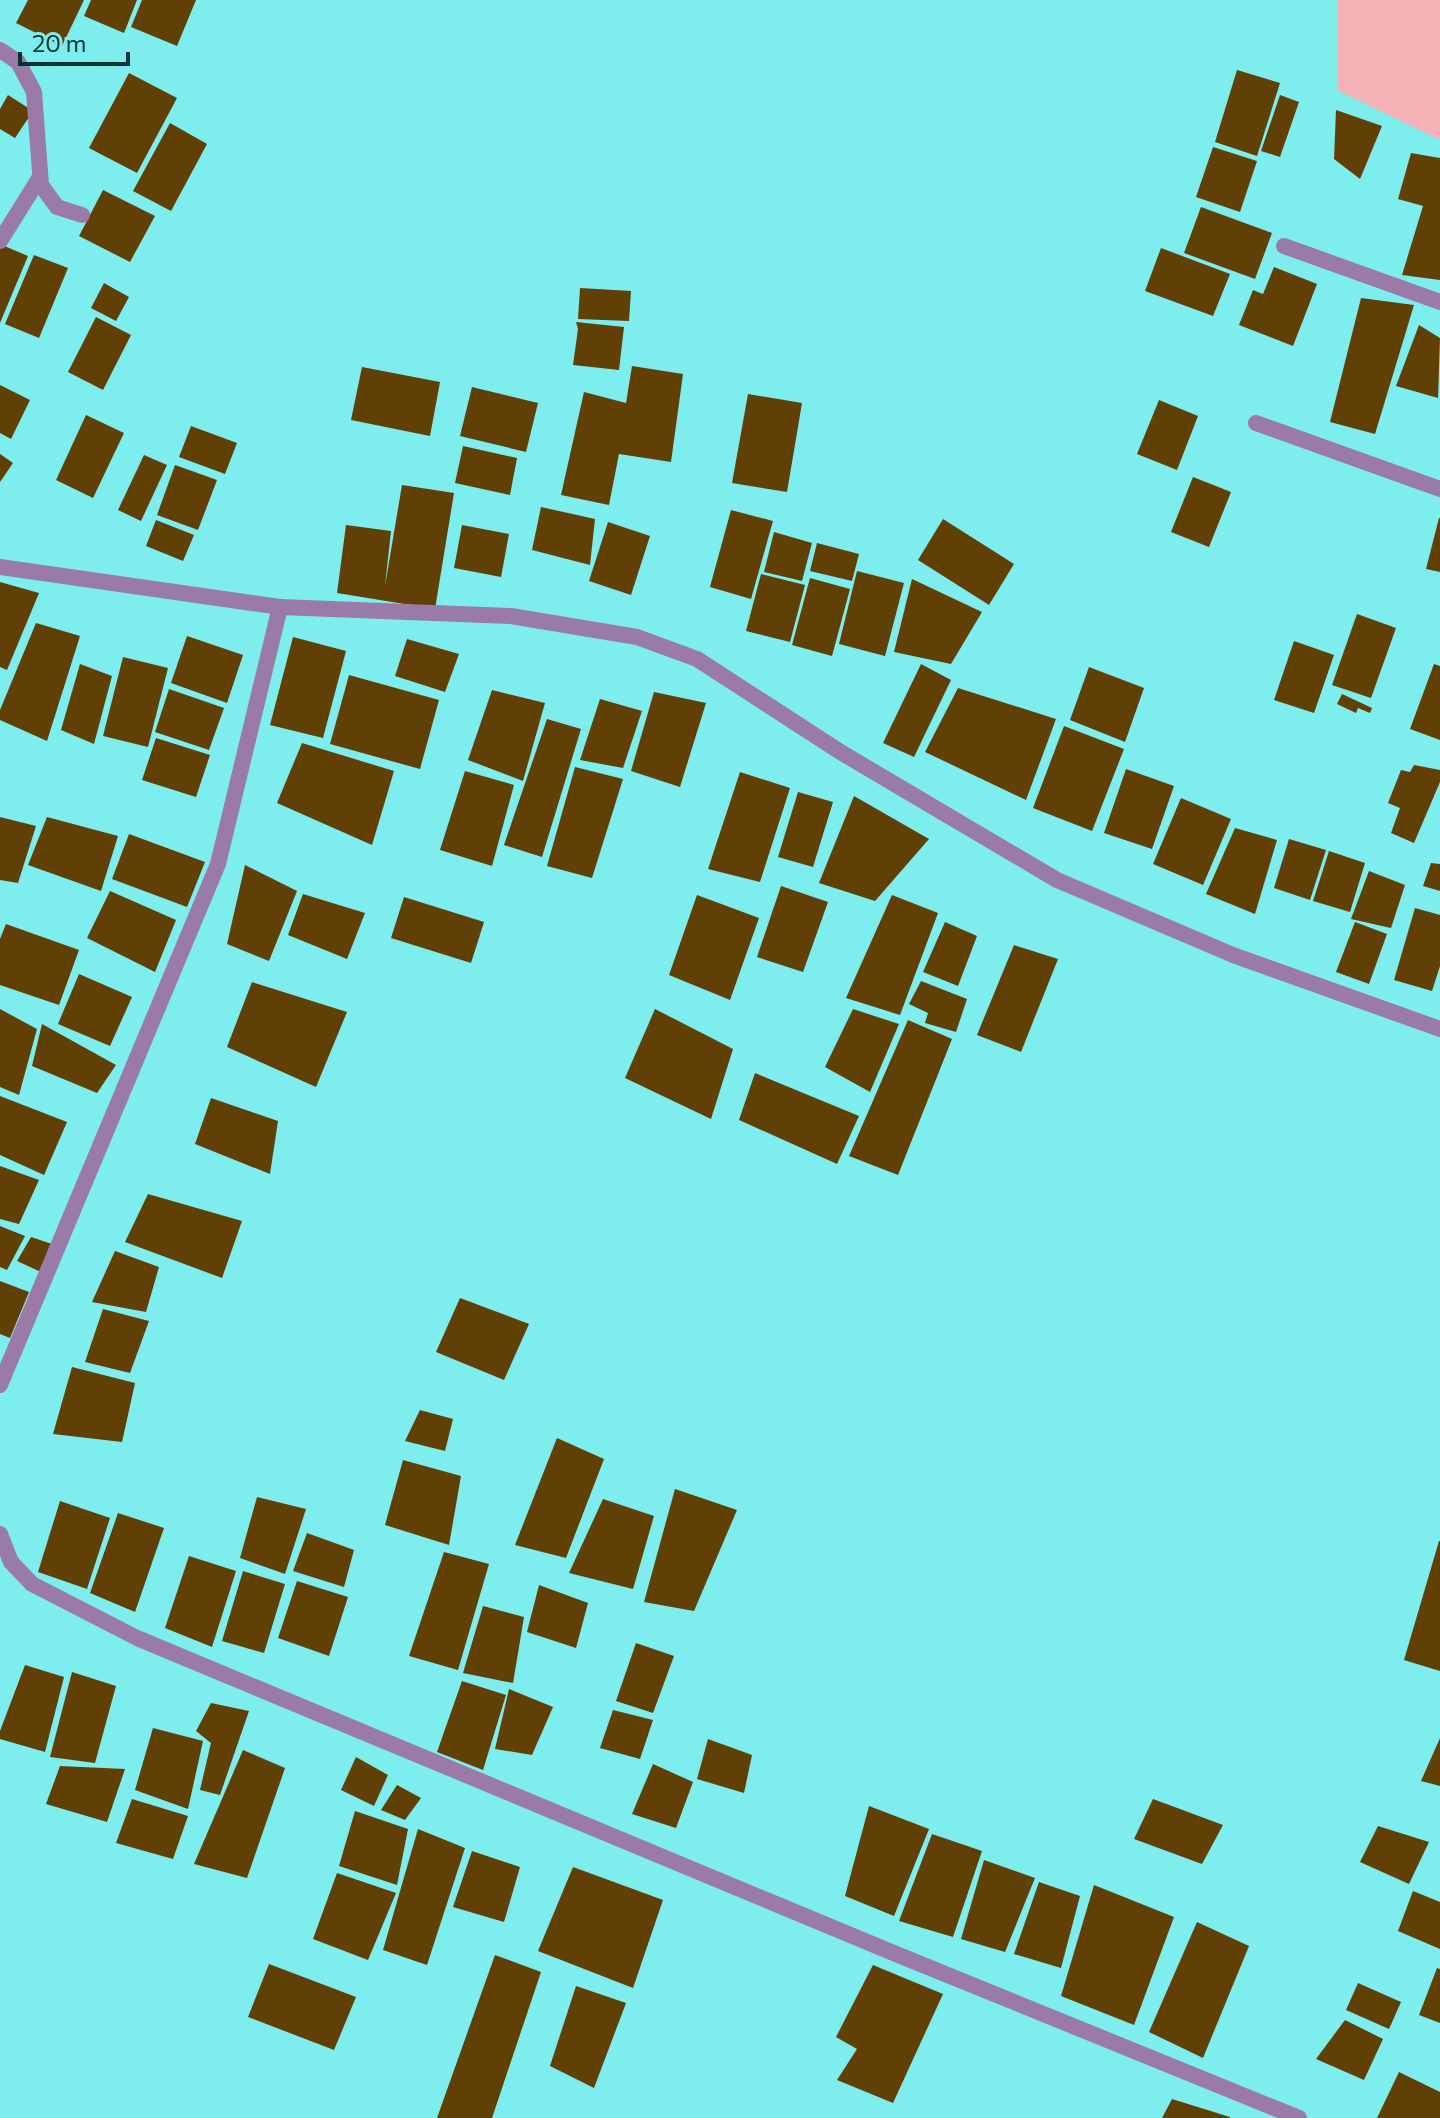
<svg xmlns="http://www.w3.org/2000/svg" width="1440" height="2118" font-family="Commissioner,sans-serif">
<style>
.green{fill:#f6b3b7}
.building{fill:#614005}
.lines{fill:none;stroke-linecap:round;stroke-linejoin:round}
.minor{stroke:#9a7ba8;stroke-width:16}
</style>
<rect width="100%" height="100%" fill="#7eeded"/>
<polygon class="green" points="1338,0 1440,0 1440,140 1337,90"/>
<g class="building">
<polygon points="28,0 84,0 62,46 16,23"/>
<polygon points="91,0 137,0 124,33 84,16"/>
<polygon points="142,0 196,0 177,46 131,27"/>
<polygon points="1237,70 1280,83 1257,156 1215,142"/>
<polygon points="129,73 177,98 137,173 89,148"/>
<polygon points="8,95 33,111 15,138 0,129 0,109"/>
<polygon points="1280,95 1299,102 1280,157 1261,151"/>
<polygon points="1336,110 1382,126 1360,179 1334,159"/>
<polygon points="170,123 207,144 171,211 133,191"/>
<polygon points="1213,147 1257,161 1240,212 1196,197"/>
<polygon points="1411,153 1440,158 1440,280 1402,275 1423,206 1398,199"/>
<polygon points="103,190 155,216 130,262 79,236"/>
<polygon points="1201,207 1272,233 1255,279 1184,253"/>
<polygon points="2,245 28,256 0,323 0,249"/>
<polygon points="1161,248 1230,274 1213,316 1145,291"/>
<polygon points="34,255 68,268 39,338 5,324"/>
<polygon points="1274,267 1317,284 1293,346 1239,325 1253,290 1263,294"/>
<polygon points="104,283 129,297 116,321 91,308"/>
<polygon points="580,288 631,291 629,321 578,319"/>
<polygon points="1361,298 1414,305 1375,434 1330,422"/>
<polygon points="96,317 131,335 103,390 68,372"/>
<polygon points="576,322 624,327 619,370 573,365 578,329"/>
<polygon points="1419,325 1440,338 1438,398 1396,386"/>
<polygon points="632,366 683,374 671,462 619,454 609,505 561,495 584,392 626,403"/>
<polygon points="362,367 440,382 430,436 351,420"/>
<polygon points="0,385 30,400 11,439 0,433"/>
<polygon points="472,387 538,403 526,452 460,436"/>
<polygon points="748,394 802,403 787,492 732,483"/>
<polygon points="1159,400 1198,416 1177,470 1137,454"/>
<polygon points="86,415 124,433 93,498 56,480"/>
<polygon points="191,426 237,443 225,474 179,457"/>
<polygon points="463,446 517,458 510,495 455,483"/>
<polygon points="0,454 13,463 0,482"/>
<polygon points="144,455 167,465 141,521 118,510"/>
<polygon points="175,465 217,480 198,530 157,515"/>
<polygon points="1193,477 1231,492 1209,547 1171,532"/>
<polygon points="402,485 454,493 435,609 337,593 346,525 391,531 385,586"/>
<polygon points="541,507 595,519 590,565 532,550"/>
<polygon points="731,510 773,521 751,599 710,587"/>
<polygon points="1439,518 1440,518 1440,572 1426,569"/>
<polygon points="943,519 1014,564 989,605 918,560"/>
<polygon points="156,520 194,535 183,561 146,546"/>
<polygon points="608,522 650,536 631,595 589,581"/>
<polygon points="462,525 509,534 501,577 454,568"/>
<polygon points="774,532 812,543 802,581 764,572"/>
<polygon points="817,543 859,554 852,581 810,571"/>
<polygon points="857,571 904,583 885,656 839,644"/>
<polygon points="761,574 805,585 790,642 746,631"/>
<polygon points="810,578 850,589 832,656 792,645"/>
<polygon points="912,579 982,612 951,664 894,652"/>
<polygon points="0,582 39,593 7,670 0,667"/>
<polygon points="1357,614 1396,628 1371,698 1332,685"/>
<polygon points="36,623 80,636 47,741 0,720 0,710"/>
<polygon points="187,636 243,655 227,703 171,683"/>
<polygon points="293,637 346,651 323,738 270,725"/>
<polygon points="407,639 459,654 445,692 395,676"/>
<polygon points="1294,641 1334,655 1314,713 1274,700"/>
<polygon points="123,657 168,668 148,747 103,736"/>
<polygon points="80,664 112,676 94,744 61,730"/>
<polygon points="921,664 951,680 914,757 883,743"/>
<polygon points="1434,664 1440,666 1440,740 1410,729"/>
<polygon points="1089,667 1144,688 1125,742 1070,720"/>
<polygon points="349,675 439,700 420,769 330,744"/>
<polygon points="958,688 1056,719 1026,800 925,752"/>
<polygon points="169,689 224,708 209,750 155,732"/>
<polygon points="492,690 545,703 523,781 468,760"/>
<polygon points="654,692 706,703 680,787 631,771"/>
<polygon points="1342,694 1372,708 1370,713 1358,708 1356,713 1337,704"/>
<polygon points="600,699 642,711 623,768 580,760"/>
<polygon points="547,719 581,729 542,857 504,845"/>
<polygon points="1064,726 1124,749 1092,831 1033,808"/>
<polygon points="156,738 210,755 196,797 142,780"/>
<polygon points="302,743 394,771 372,845 277,803"/>
<polygon points="1414,765 1440,770 1440,782 1414,843 1391,833 1400,808 1388,803 1401,770 1410,772"/>
<polygon points="575,767 623,779 592,878 547,866"/>
<polygon points="1126,769 1174,786 1152,849 1104,833"/>
<polygon points="465,771 514,785 492,866 440,850"/>
<polygon points="740,772 790,788 760,882 708,869"/>
<polygon points="798,792 833,802 813,867 778,857"/>
<polygon points="854,796 929,839 875,901 819,883"/>
<polygon points="1181,798 1231,819 1203,885 1153,864"/>
<polygon points="0,817 36,826 18,883 0,880"/>
<polygon points="47,817 118,836 101,891 28,865"/>
<polygon points="1235,828 1277,840 1255,914 1206,894"/>
<polygon points="129,834 205,862 187,907 112,879"/>
<polygon points="1289,839 1326,850 1310,900 1274,888"/>
<polygon points="1329,851 1365,863 1350,912 1313,901"/>
<polygon points="1431,863 1440,864 1440,891 1423,886"/>
<polygon points="245,865 297,891 269,961 227,944"/>
<polygon points="1369,871 1405,885 1391,928 1351,919"/>
<polygon points="781,886 828,902 803,972 757,957"/>
<polygon points="110,891 176,920 155,972 87,938"/>
<polygon points="303,894 365,913 347,959 288,935"/>
<polygon points="697,895 759,918 730,1000 669,975"/>
<polygon points="892,895 938,913 900,1015 846,998"/>
<polygon points="404,897 484,922 471,963 391,938"/>
<polygon points="1415,908 1440,915 1440,966 1432,991 1394,980"/>
<polygon points="945,922 977,936 958,986 923,972"/>
<polygon points="1355,922 1387,934 1369,984 1336,972"/>
<polygon points="6,924 79,950 59,1005 0,985 0,939"/>
<polygon points="1014,945 1058,959 1021,1052 977,1035"/>
<polygon points="79,974 132,997 110,1046 58,1024"/>
<polygon points="921,981 967,999 956,1032 925,1023 928,1013 909,1004"/>
<polygon points="252,982 347,1012 316,1087 227,1047"/>
<polygon points="0,1009 37,1029 19,1095 0,1087"/>
<polygon points="655,1009 733,1049 711,1119 625,1078"/>
<polygon points="853,1009 899,1024 870,1092 825,1067"/>
<polygon points="908,1020 952,1039 898,1175 849,1156"/>
<polygon points="42,1024 116,1065 97,1093 32,1066"/>
<polygon points="755,1073 859,1116 837,1164 739,1120"/>
<polygon points="0,1096 67,1122 44,1175 0,1155"/>
<polygon points="211,1098 278,1121 270,1174 195,1144"/>
<polygon points="0,1166 39,1180 19,1224 0,1219"/>
<polygon points="148,1194 242,1221 222,1278 125,1242"/>
<polygon points="0,1226 25,1236 7,1270 0,1267"/>
<polygon points="31,1237 55,1245 41,1272 17,1261"/>
<polygon points="115,1251 159,1267 146,1312 92,1302"/>
<polygon points="0,1281 29,1292 10,1338 0,1334"/>
<polygon points="460,1298 529,1324 504,1380 436,1352"/>
<polygon points="103,1309 149,1321 130,1373 85,1362"/>
<polygon points="72,1367 135,1383 122,1442 53,1434"/>
<polygon points="420,1410 453,1419 445,1451 405,1441"/>
<polygon points="557,1438 604,1459 566,1558 515,1545"/>
<polygon points="403,1460 461,1476 449,1545 385,1525"/>
<polygon points="675,1489 737,1510 694,1611 644,1602"/>
<polygon points="257,1497 306,1509 285,1574 240,1558"/>
<polygon points="603,1499 654,1516 633,1589 569,1573"/>
<polygon points="60,1501 110,1518 87,1589 38,1572"/>
<polygon points="118,1513 164,1528 135,1612 90,1593"/>
<polygon points="307,1533 354,1550 344,1587 293,1571"/>
<polygon points="1439,1541 1440,1541 1440,1671 1404,1660"/>
<polygon points="444,1552 489,1564 458,1670 409,1656"/>
<polygon points="189,1556 236,1571 212,1647 165,1628"/>
<polygon points="243,1571 285,1584 264,1653 222,1641"/>
<polygon points="297,1581 348,1597 329,1656 278,1638"/>
<polygon points="539,1585 588,1603 576,1648 527,1632"/>
<polygon points="483,1606 524,1617 513,1683 463,1673"/>
<polygon points="636,1643 674,1656 653,1713 616,1701"/>
<polygon points="25,1665 64,1677 45,1752 0,1739 0,1731"/>
<polygon points="72,1672 116,1686 95,1763 50,1757"/>
<polygon points="462,1681 506,1695 483,1770 437,1752"/>
<polygon points="509,1689 553,1707 532,1755 495,1749"/>
<polygon points="211,1703 249,1711 220,1795 200,1790 211,1743 196,1731"/>
<polygon points="613,1710 653,1720 640,1759 600,1748"/>
<polygon points="153,1728 203,1741 188,1809 135,1790"/>
<polygon points="1440,1738 1440,1786 1421,1781"/>
<polygon points="708,1739 752,1755 744,1793 697,1779"/>
<polygon points="243,1750 285,1768 247,1878 194,1864"/>
<polygon points="356,1757 388,1775 374,1806 341,1790"/>
<polygon points="653,1764 693,1782 676,1828 632,1814"/>
<polygon points="60,1766 125,1769 107,1822 46,1804"/>
<polygon points="397,1785 421,1798 405,1820 381,1810"/>
<polygon points="132,1799 188,1816 173,1859 116,1843"/>
<polygon points="1153,1799 1223,1825 1202,1864 1134,1839"/>
<polygon points="869,1806 929,1829 894,1916 845,1896"/>
<polygon points="355,1811 408,1829 397,1885 339,1866"/>
<polygon points="1378,1826 1429,1842 1409,1884 1360,1862"/>
<polygon points="418,1829 465,1848 427,1965 383,1950"/>
<polygon points="932,1834 982,1851 953,1937 899,1921"/>
<polygon points="472,1851 520,1867 504,1922 453,1907"/>
<polygon points="984,1860 1035,1878 1005,1952 961,1939"/>
<polygon points="573,1867 663,1900 633,1988 538,1951"/>
<polygon points="337,1873 396,1893 368,1960 313,1939"/>
<polygon points="1039,1882 1080,1896 1061,1968 1014,1954"/>
<polygon points="1094,1885 1174,1917 1134,2025 1061,1996"/>
<polygon points="1413,1891 1440,1902 1440,1949 1398,1931"/>
<polygon points="1197,1922 1249,1946 1203,2058 1149,2032"/>
<polygon points="495,1955 541,1972 492,2118 437,2118"/>
<polygon points="269,1964 356,1997 334,2050 248,2017"/>
<polygon points="873,1965 943,1994 893,2103 837,2080 857,2049 836,2037"/>
<polygon points="1437,1968 1440,1969 1440,2023 1419,2015"/>
<polygon points="1358,1983 1401,2002 1389,2029 1346,2010"/>
<polygon points="576,1986 626,2003 594,2088 550,2066"/>
<polygon points="1345,2020 1383,2039 1364,2080 1316,2059"/>
<polygon points="1399,2072 1440,2092 1440,2118 1377,2118"/>
<polygon points="1172,2099 1230,2117 1230,2118 1162,2118"/>
</g>
<g class="lines">
<g class="minor">
<polyline points="0,50 18,62 34,92 41,185 57,207 82,215"/>
<polyline points="0,241 40,177"/>
<polyline points="1284,246 1440,302"/>
<polyline points="1256,423 1440,489"/>
<polyline points="0,567 280,607 511,616 637,637 697,659 842,753 1057,880 1233,955 1440,1029"/>
<polyline points="0,1385 218,864 280,607"/>
<polyline points="0,1534 11,1562 32,1584 137,1638 896,1954 1299,2118"/>
</g>
</g>
<path d="M20 52v12h108v-12" fill="none" stroke="#003435" stroke-width="4"/>
<text x="32" y="52" font-size="24" fill="#003435" stroke="#7eeded" stroke-width="6" paint-order="stroke">20 m</text>
</svg>
